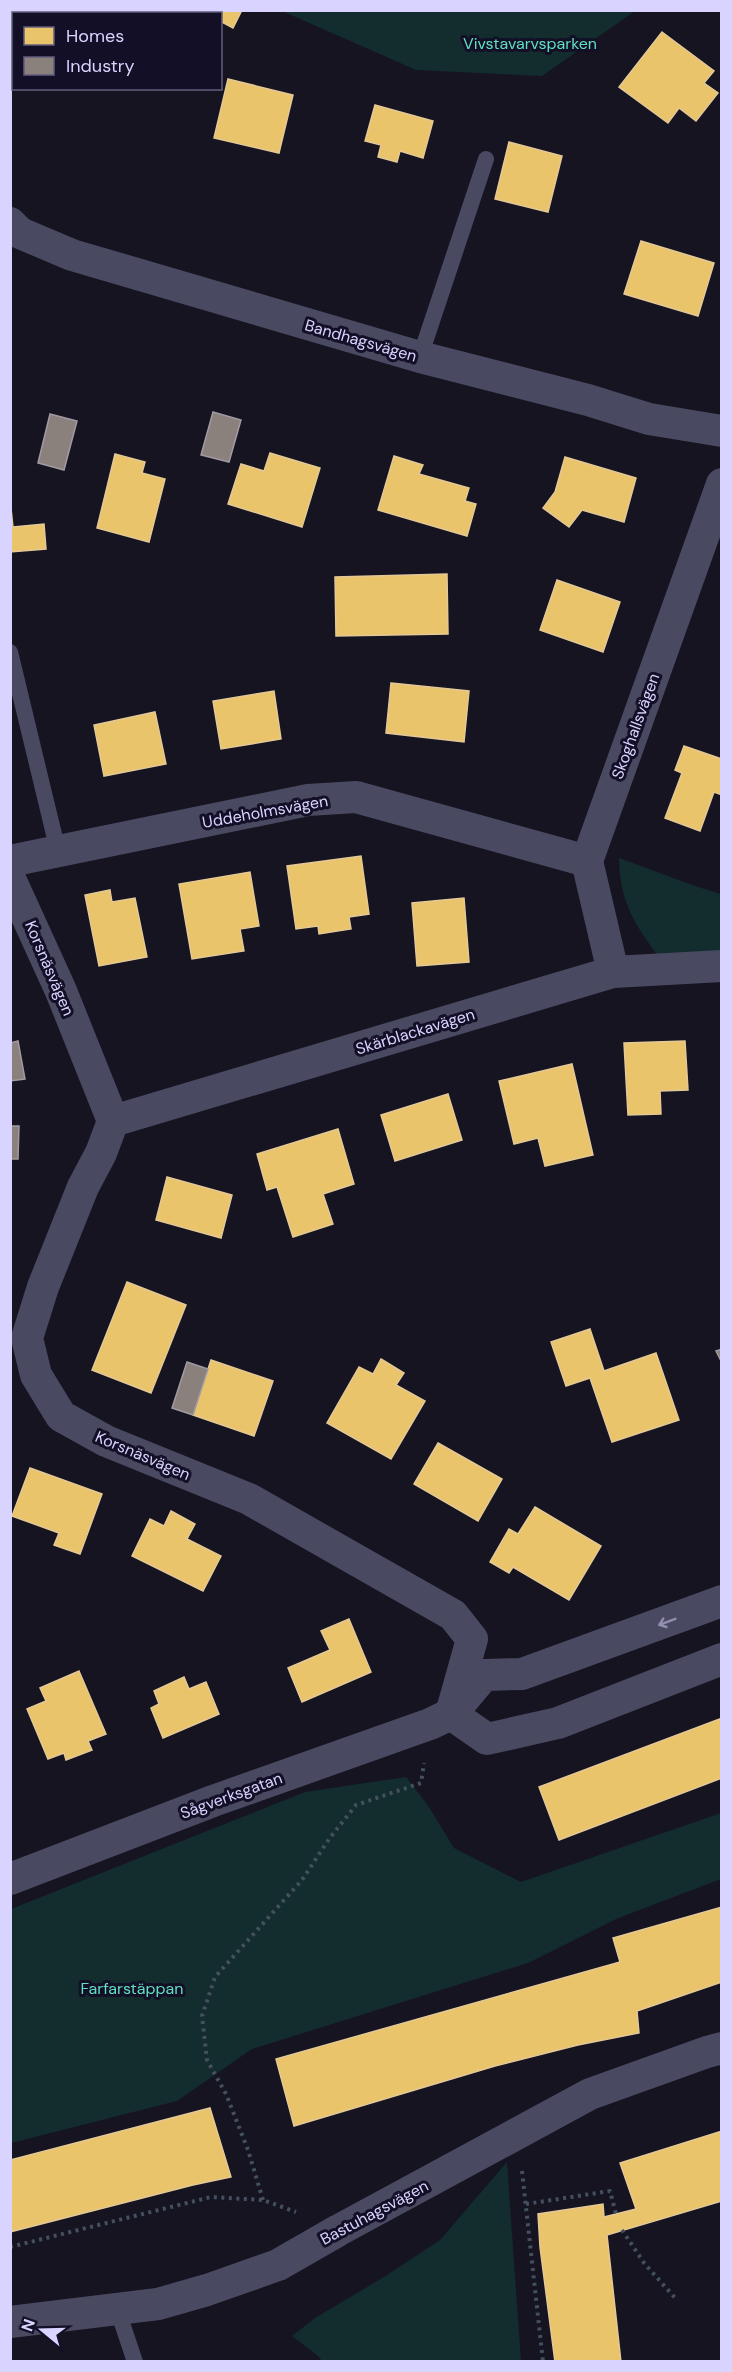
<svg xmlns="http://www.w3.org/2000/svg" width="732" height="2372" font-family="'DM Sans',sans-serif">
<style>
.green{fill:#132c2d}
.homes{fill:#e9c46a;stroke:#e4c997;stroke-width:1.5}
.industry{fill:#8a817c;stroke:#a29aa3;stroke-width:1.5}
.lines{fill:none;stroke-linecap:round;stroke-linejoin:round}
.path{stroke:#44505f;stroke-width:4;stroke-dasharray:3 4.5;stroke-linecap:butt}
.lane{stroke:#4a4962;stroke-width:16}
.street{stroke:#4a4962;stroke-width:32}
.oneway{stroke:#928eb0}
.labels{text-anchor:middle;stroke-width:6;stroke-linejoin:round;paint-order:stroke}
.park-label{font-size:16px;fill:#5fe0c0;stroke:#130f26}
.street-label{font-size:16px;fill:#d9d4ff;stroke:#130f26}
</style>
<rect width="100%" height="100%" fill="#161421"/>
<g class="green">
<polygon points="282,11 635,11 542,76 416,70"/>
<path d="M 619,858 L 695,886 L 721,894 L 721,961 L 662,961 C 635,925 620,904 619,858 Z"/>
<polygon points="406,1777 427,1804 454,1848 521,1882 721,1813 721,1879 616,1919 528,1963 252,2049 177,2101 11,2143 11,1909 305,1792"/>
<polygon points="507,2162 521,2361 322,2361 318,2356 292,2336 315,2318 384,2277 440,2240"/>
</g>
<g class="homes">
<polygon points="10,10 34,10 36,13 14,14 14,34 10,37"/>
<polygon points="128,10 151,10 154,14 124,14"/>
<polygon points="211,10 242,10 233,28 220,21 220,14 209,14"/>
<polygon points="662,32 714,71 704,83 718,93 696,121 679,108 668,123 619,87"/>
<polygon points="228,79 293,95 279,153 214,138"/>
<polygon points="375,105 433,121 423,158 400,151 397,162 378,157 381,145 365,141"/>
<polygon points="509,142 562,156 548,212 495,199"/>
<polygon points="641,241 714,263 698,316 624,294"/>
<polygon points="270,453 320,468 302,527 228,504 241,464 264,471"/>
<polygon points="115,454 145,462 142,473 165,479 149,542 97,528"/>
<polygon points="394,456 423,465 419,474 469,488 465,501 476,504 467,536 378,510"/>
<polygon points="565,457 636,478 624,522 582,510 569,527 543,508 555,492"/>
<polygon points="10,499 13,527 44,524 46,549 10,552"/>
<polygon points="447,574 448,634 336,636 335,577"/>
<polygon points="557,580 620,602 603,652 540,630"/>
<polygon points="391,683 469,691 464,742 386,733"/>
<polygon points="274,691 281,739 221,749 213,701"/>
<polygon points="155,712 166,764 104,776 94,725"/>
<polygon points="684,746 722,759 722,795 714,792 700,831 665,818 682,773 675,770"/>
<polygon points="361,856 369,914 349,917 351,929 319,934 318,926 296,929 287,866"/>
<polygon points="250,872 259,926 240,929 244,951 192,959 179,884"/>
<polygon points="110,890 112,902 135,898 147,957 99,966 85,895"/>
<polygon points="464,898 469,962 417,966 412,903"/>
<polygon points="685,1041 688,1090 660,1091 661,1114 628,1115 624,1043"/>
<polygon points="572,1064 593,1155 545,1166 538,1138 514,1144 499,1081"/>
<polygon points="448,1094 462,1140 395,1161 381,1115"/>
<polygon points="338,1129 354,1184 323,1194 333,1224 293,1237 277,1187 267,1190 257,1154"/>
<polygon points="167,1177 232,1195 221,1238 156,1220"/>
<polygon points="127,1282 186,1305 151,1393 92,1370"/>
<polygon points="590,1329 604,1371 656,1353 679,1420 612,1442 590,1378 566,1386 551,1342"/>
<polygon points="381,1359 404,1373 396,1385 425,1401 391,1459 327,1423 359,1367 373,1374"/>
<polygon points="211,1360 273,1381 254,1436 193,1415"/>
<polygon points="438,1443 502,1479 478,1521 414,1484"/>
<polygon points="30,1468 102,1494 80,1554 54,1545 59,1533 12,1516"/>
<polygon points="535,1507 601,1546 569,1600 513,1567 509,1573 490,1562 509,1529 518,1534"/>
<polygon points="171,1511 195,1524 187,1539 221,1556 203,1591 132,1556 150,1519 164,1526"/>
<polygon points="349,1619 371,1672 302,1702 288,1668 330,1650 321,1631"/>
<polygon points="79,1671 106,1734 88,1741 92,1750 66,1760 64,1753 48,1759 27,1709 46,1701 40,1688"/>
<polygon points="184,1677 189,1689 206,1682 219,1714 163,1738 151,1708 159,1704 154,1691"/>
<polygon points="722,1718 722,1778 559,1840 539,1787"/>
<polygon points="722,1907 722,1982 637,2011 639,2033 578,2045 495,2066 294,2126 276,2059 620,1962 613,1938"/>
<polygon points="210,2108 231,2177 193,2185 10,2232 10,2160"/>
<polygon points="722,2131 722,2201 607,2235 621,2362 555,2362 540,2247 538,2214 603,2204 604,2217 636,2209 620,2163"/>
</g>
<g class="industry">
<polygon points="213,412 241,420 229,462 201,455"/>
<polygon points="50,414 77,421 64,470 38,463"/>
<polygon points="18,1041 25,1079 10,1081 10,1043"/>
<polygon points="10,1126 19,1126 18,1159 10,1159"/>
<polygon points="722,1349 722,1363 716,1351"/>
<polygon points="187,1362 208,1369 193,1415 172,1408"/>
</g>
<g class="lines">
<g class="path">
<polyline points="522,2171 543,2362"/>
<polyline points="263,2200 248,2150 226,2094 207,2060 202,2016 215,1977 302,1880 329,1839 356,1805 421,1783 424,1763"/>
<polyline points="526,2204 610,2191 616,2214"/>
<polyline points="622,2230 644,2263 676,2299"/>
<polyline points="10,2247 211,2197 263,2200 296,2212"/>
</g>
<g class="lane">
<polyline points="420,357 486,159"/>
<polyline points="10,652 58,851"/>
<polyline points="117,2308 135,2362"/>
</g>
<g class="street">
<polyline points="10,223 20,233 72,255 420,357 588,400 649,419 722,431"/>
<polyline points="10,861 308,800 356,797 587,861"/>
<polyline points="10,879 61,991 113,1121 101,1153 83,1187 43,1287 27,1338 36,1375 61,1416 106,1441 249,1499 453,1615 472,1639 451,1714"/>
<polyline points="613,972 587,861 722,484"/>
<polyline points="113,1121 613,972 722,966"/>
<polyline points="458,1706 484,1675 522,1674 722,1601"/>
<polyline points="10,1879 213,1801 430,1724 451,1714 487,1739 558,1723 722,1659"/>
<polyline points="10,2322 158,2304 207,2290 278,2265 339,2230 590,2094 707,2052 722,2048"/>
</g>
</g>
<defs><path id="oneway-shaft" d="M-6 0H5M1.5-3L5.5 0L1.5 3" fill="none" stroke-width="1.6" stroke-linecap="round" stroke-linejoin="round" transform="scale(1.5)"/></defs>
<use class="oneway" href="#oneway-shaft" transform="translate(667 1622) rotate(159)"/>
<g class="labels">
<g class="park-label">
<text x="530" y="49">Vivstavarvsparken</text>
<text x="132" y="1994">Farfarstäppan</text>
</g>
<g class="street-label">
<text transform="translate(361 340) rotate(16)" y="6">Bandhagsvägen</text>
<text transform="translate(635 726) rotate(-70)" y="6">Skoghallsvägen</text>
<text transform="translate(265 811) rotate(-10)" y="6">Uddeholmsvägen</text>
<text transform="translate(50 968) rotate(67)" y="6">Korsnäsvägen</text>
<text transform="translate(415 1031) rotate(-17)" y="6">Skärblackavägen</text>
<text transform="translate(143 1455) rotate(23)" y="6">Korsnäsvägen</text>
<text transform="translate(231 1795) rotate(-20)" y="6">Sågverksgatan</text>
<text transform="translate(374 2212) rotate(-28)" y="6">Bastuhagsvägen</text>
</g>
</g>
<rect width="732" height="2372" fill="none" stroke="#d9d4ff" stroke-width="24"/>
<rect x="12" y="12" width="210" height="78" fill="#130f26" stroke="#625e7d" stroke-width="1.5"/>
<rect x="24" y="27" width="30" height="18" fill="#e9c46a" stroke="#625e7d" stroke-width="1.5"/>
<text x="66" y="42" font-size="18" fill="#d9d4ff">Homes</text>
<rect x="24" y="57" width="30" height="18" fill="#8a817c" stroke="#625e7d" stroke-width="1.5"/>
<text x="66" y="72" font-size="18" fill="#d9d4ff">Industry</text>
<g transform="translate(42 2330) rotate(289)" stroke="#130f26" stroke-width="4.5" paint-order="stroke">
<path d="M0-4.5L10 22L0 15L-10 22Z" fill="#d9d4ff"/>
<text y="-9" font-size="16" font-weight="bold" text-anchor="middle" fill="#d9d4ff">N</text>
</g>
</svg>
